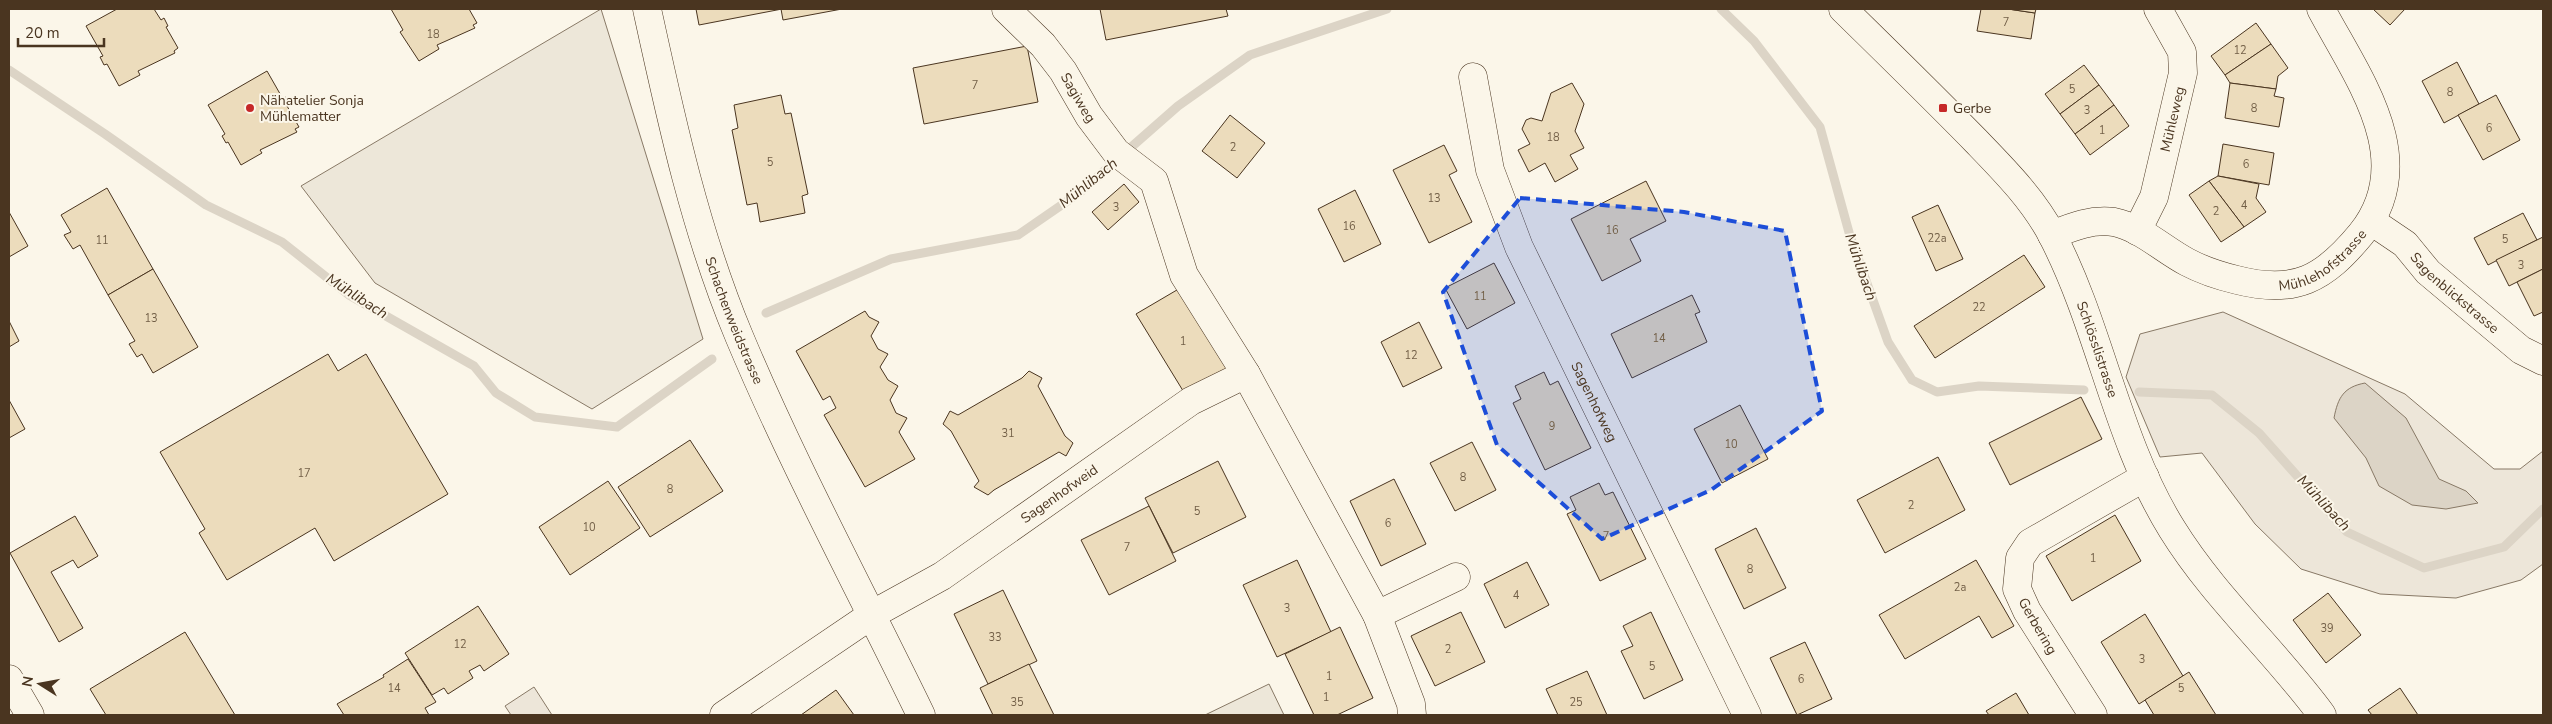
<svg xmlns="http://www.w3.org/2000/svg" width="2552" height="724" font-family="'Nunito Sans',sans-serif">
<style>
.green{fill:#ede6d9;stroke:#887966}
.parking{fill:#ede7d9;stroke:#887966}
.water{fill:#dcd4c6;stroke:#887966}
.lines{fill:none;stroke-linecap:round;stroke-linejoin:round}
.stream{stroke:#dcd4c6;stroke-width:9}
.building{fill:#ecdcbc;stroke:#4a3520}
.minor-casing{stroke:#4a3520;stroke-width:29}
.major-casing{stroke:#4a3520;stroke-width:29}
.minor{stroke:#fbf6e9;stroke-width:28}
.major{stroke:#fbf6e9;stroke-width:28}
.marked{fill:#1d4ed8;fill-opacity:0.2;stroke:#1d4ed8;stroke-width:4;stroke-dasharray:10 6;stroke-linejoin:round}
.poi-dot{fill:#c62828;stroke:#fbf6e9;stroke-width:2}
.labels{text-anchor:middle;stroke-width:4;stroke-linejoin:round;paint-order:stroke}
.number-label{font-size:11px;fill:#725f47}
.street-label{font-size:14px;fill:#4a3520;stroke:#fbf6e9}
.poi-label{font-size:14px;fill:#4a3520;stroke:#fbf6e9;text-anchor:start}
.water-label{font-size:15px;font-style:italic;fill:#4a3520;stroke:#fbf6e9}
</style>
<rect width="100%" height="100%" fill="#fbf6e9"/>
<g class="green">
<polygon points="2223,312 2405,394 2494,469 2520,469 2543,451 2543,564 2521,580 2456,598 2380,594 2301,569 2255,524 2202,453 2160,457 2126,377 2140,334"/>
<polygon points="534,687 552,715 511,715 505,706"/>
</g>
<g class="parking">
<polygon points="601,9 703,339 592,409 375,283 301,186"/>
<polygon points="1269,684 1284,715 1205,715"/>
</g>
<path class="water" d="M 2365,383 L 2406,418 L 2439,479 L 2466,491 L 2478,503 L 2446,509 L 2412,505 L 2379,486 L 2366,458 L 2334,418 C 2338,397 2344,387 2365,383 Z"/>
<g class="lines">
<g class="stream">
<polyline points="1721,9 1754,41 1820,127 1850,236 1888,342 1912,380 1937,392 1979,386 2084,390"/>
<polyline points="9,70 105,134 206,205 282,242 349,295 474,366 496,393 535,417 617,427 712,359"/>
<polyline points="766,313 891,259 1018,235 1079,193 1178,106 1250,55 1387,9"/>
<polyline points="2139,392 2212,395 2259,433 2347,532 2424,568 2504,547 2543,509"/>
</g>
</g>
<g class="building">
<polygon points="117,9 154,9 161,20 164,18 168,26 166,27 178,48 174,51 175,53 138,71 140,75 119,86 107,64 104,65 100,57 103,56 86,26"/>
<polygon points="391,9 469,9 477,23 473,25 475,28 437,45 439,49 419,61 400,32 403,30"/>
<polygon points="696,9 782,9 699,25"/>
<polygon points="781,9 842,9 783,20"/>
<polygon points="1100,9 1226,9 1228,16 1106,40"/>
<polygon points="1981,9 2008,9 2035,13 2031,39 1977,31"/>
<polygon points="2008,9 2036,9 2035,13"/>
<polygon points="2373,9 2405,9 2390,25"/>
<polygon points="2256,23 2271,44 2225,75 2211,56"/>
<polygon points="2271,44 2288,68 2278,76 2276,89 2230,83 2225,75"/>
<polygon points="1027,46 1038,102 924,124 913,68"/>
<polygon points="2457,62 2479,104 2444,123 2422,81"/>
<polygon points="2084,65 2099,85 2060,114 2045,94"/>
<polygon points="267,71 283,99 286,97 290,104 287,106 299,127 295,129 297,132 260,150 262,153 241,165 228,142 226,143 222,136 225,134 208,105"/>
<polygon points="1572,83 1584,104 1575,131 1584,148 1570,155 1578,169 1555,182 1545,163 1529,172 1518,150 1530,144 1522,129 1526,120 1531,118 1542,121 1551,93"/>
<polygon points="2230,83 2276,89 2274,96 2284,98 2279,127 2225,118"/>
<polygon points="2099,85 2114,105 2075,134 2060,114"/>
<polygon points="781,95 785,114 791,113 808,194 802,196 805,213 760,222 757,203 747,205 732,130 738,128 734,105"/>
<polygon points="2496,95 2520,140 2483,160 2458,115"/>
<polygon points="2114,105 2129,126 2090,155 2075,134"/>
<polygon points="1230,115 1265,143 1237,178 1202,151"/>
<polygon points="2223,144 2274,153 2269,185 2218,176"/>
<polygon points="1444,145 1457,171 1449,175 1472,222 1429,243 1393,170"/>
<polygon points="2218,176 2259,184 2256,198 2266,212 2244,227 2209,181"/>
<polygon points="1646,181 1666,221 1630,239 1641,261 1602,281 1571,219"/>
<polygon points="2209,181 2244,227 2221,242 2189,195"/>
<polygon points="1124,184 1139,202 1108,230 1092,212"/>
<polygon points="107,188 153,269 108,295 80,245 73,249 64,235 71,232 61,215"/>
<polygon points="1355,190 1381,244 1344,262 1318,209"/>
<polygon points="1938,205 1963,259 1936,271 1912,217"/>
<polygon points="9,212 28,246 9,257"/>
<polygon points="2523,213 2537,240 2488,265 2474,238"/>
<polygon points="2543,237 2543,269 2509,286 2496,260"/>
<polygon points="2024,255 2045,287 1935,358 1914,326"/>
<polygon points="1494,263 1515,303 1467,329 1445,288"/>
<polygon points="153,269 198,347 153,373 142,354 137,357 129,344 135,341 108,295"/>
<polygon points="2543,269 2543,312 2534,316 2517,282"/>
<polygon points="1182,287 1230,367 1185,394 1136,314"/>
<polygon points="1692,295 1700,312 1695,314 1707,342 1632,378 1611,334"/>
<polygon points="865,311 869,317 879,322 871,336 878,349 888,354 880,367 888,380 898,386 890,400 896,413 907,418 899,432 915,459 865,487 824,415 836,408 830,396 823,400 796,351"/>
<polygon points="9,321 19,341 9,347"/>
<polygon points="1419,322 1442,368 1403,387 1381,342"/>
<polygon points="328,354 338,371 366,354 448,494 334,561 315,528 227,580 199,533 205,529 160,452"/>
<polygon points="1029,371 1042,378 1038,386 1065,436 1073,443 1066,456 1059,452 994,490 988,495 974,487 979,481 951,431 943,424 950,411 958,415 1022,378"/>
<polygon points="1544,372 1550,385 1558,381 1591,448 1545,470 1513,403 1521,399 1515,386"/>
<polygon points="2081,397 2102,439 2010,485 1989,443"/>
<polygon points="9,400 25,429 9,438"/>
<polygon points="1740,405 1768,459 1722,483 1694,429"/>
<polygon points="690,440 723,491 650,537 618,487"/>
<polygon points="1472,442 1496,490 1455,511 1430,463"/>
<polygon points="1938,457 1965,510 1885,553 1857,500"/>
<polygon points="1218,461 1246,517 1173,553 1145,498"/>
<polygon points="1394,479 1426,544 1381,566 1350,501"/>
<polygon points="608,481 640,528 570,575 539,527"/>
<polygon points="1599,483 1605,495 1613,492 1646,559 1600,581 1567,514 1576,510 1570,497"/>
<polygon points="1149,506 1176,561 1109,595 1081,540"/>
<polygon points="2115,515 2141,561 2072,601 2046,556"/>
<polygon points="75,516 98,556 78,568 73,560 51,572 83,628 59,642 10,553"/>
<polygon points="1756,528 1786,588 1744,609 1715,549"/>
<polygon points="1297,560 1331,632 1277,657 1243,585"/>
<polygon points="1976,560 2014,626 1992,638 1979,616 1905,659 1879,615"/>
<polygon points="1527,562 1549,605 1505,628 1484,584"/>
<polygon points="1003,590 1037,661 988,684 954,614"/>
<polygon points="2328,593 2361,635 2326,663 2293,620"/>
<polygon points="478,606 509,654 484,671 480,665 469,671 473,678 448,694 444,688 432,695 405,653"/>
<polygon points="1461,612 1485,662 1435,686 1411,636"/>
<polygon points="1651,612 1683,680 1644,699 1621,651 1633,646 1623,626"/>
<polygon points="2145,614 2183,676 2139,704 2101,642"/>
<polygon points="1340,627 1373,698 1337,715 1314,715 1285,654"/>
<polygon points="185,632 235,715 106,715 90,689"/>
<polygon points="1805,642 1832,699 1797,715 1770,658"/>
<polygon points="408,659 436,702 425,708 429,715 344,715 337,704 384,677 383,675"/>
<polygon points="1029,664 1054,715 993,715 980,688"/>
<polygon points="1587,671 1607,715 1558,715 1546,689"/>
<polygon points="2189,672 2216,715 2154,715 2145,700"/>
<polygon points="2400,688 2418,715 2372,715 2368,710"/>
<polygon points="836,690 854,715 801,715"/>
<polygon points="2016,693 2029,715 1989,715 1986,711"/>
</g>
<g class="lines">
<g class="minor-casing">
<g id="minor">
<path id="s1" d="M 647,9 C 671,119 695,231 739,336 C 793,465 860,589 921,715"/>
<path id="s2" d="M 1006,9 L 1043,45 L 1063,71 L 1089,116 L 1116,152 L 1154,181 L 1184,275 L 1246,374"/>
<path id="s3" d="M 1473,77 L 1490,170 L 1519,247 L 1747,715"/>
<path id="s4" d="M 2371,221 L 2405,244 L 2428,272 L 2521,350 L 2543,361"/>
<path id="s5" d="M 2137,231 L 2154,197 L 2183,73 L 2182,52 L 2158,9"/>
<path id="s6" d="M 2052,235 C 2072,227 2091,219 2114,222 C 2140,227 2164,250 2187,262 C 2202,270 2220,276 2237,280 C 2295,295 2324,279 2361,234 C 2421,160 2357,77 2321,9"/>
<polyline points="1377,615 1456,577"/>
<path id="s7" d="M 724,715 L 873,614 L 942,576 L 1191,401 L 1246,374 L 1377,615 L 1411,704 L 1412,715"/>
<polyline points="2093,715 2027,611 2017,589 2020,558 2030,543 2145,477"/>
</g>
</g>
<g class="major-casing">
<g id="major">
<path id="s8" d="M 1843,9 C 1888,53 1932,96 1976,141 C 2004,170 2033,199 2052,235 C 2101,329 2116,439 2172,529 C 2214,597 2275,651 2322,715"/>
<polyline points="9,679 30,715"/>
</g>
</g>
<use href="#minor" class="minor"/>
<use href="#major" class="major"/>
</g>
<path class="marked" d="M 1520,198 L 1684,212 L 1785,231 L 1822,411 L 1711,490 L 1602,539 L 1497,445 L 1443,292 Z"/>
<g class="poi-dot">
<circle cx="250" cy="108" r="5"/>
<rect x="1938" y="103" width="10" height="10" rx="2.5"/>
</g>
<g class="labels">
<g class="number-label">
<text x="2006" y="26">7</text>
<text x="433" y="38">18</text>
<text x="2240" y="54">12</text>
<text x="975" y="89">7</text>
<text x="2072" y="93">5</text>
<text x="2450" y="96">8</text>
<text x="2254" y="112">8</text>
<text x="2087" y="114">3</text>
<text x="2489" y="132">6</text>
<text x="2102" y="134">1</text>
<text x="1553" y="141">18</text>
<text x="1233" y="151">2</text>
<text x="770" y="166">5</text>
<text x="2246" y="168">6</text>
<text x="1434" y="202">13</text>
<text x="2244" y="209">4</text>
<text x="1116" y="211">3</text>
<text x="2216" y="215">2</text>
<text x="1349" y="230">16</text>
<text x="1612" y="234">16</text>
<text x="1937" y="242">22a</text>
<text x="2505" y="243">5</text>
<text x="102" y="244">11</text>
<text x="2521" y="269">3</text>
<text x="1480" y="300">11</text>
<text x="1979" y="311">22</text>
<text x="151" y="322">13</text>
<text x="1659" y="342">14</text>
<text x="1183" y="345">1</text>
<text x="1411" y="359">12</text>
<text x="1552" y="430">9</text>
<text x="1008" y="437">31</text>
<text x="1731" y="448">10</text>
<text x="304" y="477">17</text>
<text x="1463" y="481">8</text>
<text x="670" y="493">8</text>
<text x="1911" y="509">2</text>
<text x="1197" y="515">5</text>
<text x="1388" y="527">6</text>
<text x="589" y="531">10</text>
<text x="1606" y="540">7</text>
<text x="1127" y="551">7</text>
<text x="2093" y="562">1</text>
<text x="1750" y="573">8</text>
<text x="1960" y="591">2a</text>
<text x="1516" y="599">4</text>
<text x="1287" y="612">3</text>
<text x="2327" y="632">39</text>
<text x="995" y="641">33</text>
<text x="460" y="648">12</text>
<text x="1448" y="653">2</text>
<text x="2142" y="663">3</text>
<text x="1652" y="670">5</text>
<text x="1329" y="680">1</text>
<text x="1801" y="683">6</text>
<text x="394" y="692">14</text>
<text x="2181" y="692">5</text>
<text x="1326" y="701">1</text>
<text x="1017" y="706">35</text>
<text x="1576" y="706">25</text>
</g>
<g class="street-label">
<text dy="5" stroke="none"><textPath href="#s2" startOffset="115">Sagiweg</textPath></text>
<text dy="5" stroke="none"><textPath href="#s5" startOffset="118">Mühleweg</textPath></text>
<text dy="5" stroke="none"><textPath href="#s6" startOffset="295">Mühlehofstrasse</textPath></text>
<text dy="5" stroke="none"><textPath href="#s4" startOffset="111">Sagenblickstrasse</textPath></text>
<text dy="5" stroke="none"><textPath href="#s1" startOffset="324">Schachenweidstrasse</textPath></text>
<text dy="5" stroke="none"><textPath href="#s8" startOffset="432">Schlösslistrasse</textPath></text>
<text dy="5" stroke="none"><textPath href="#s3" startOffset="349">Sagenhofweg</textPath></text>
<text dy="5" stroke="none"><textPath href="#s7" startOffset="402">Sagenhofweid</textPath></text>
<text transform="translate(2038 626) rotate(60)" y="5">Gerbering</text>
</g>
<g class="poi-label">
<text x="260" y="105">Nähatelier Sonja<tspan x="260" dy="16">Mühlematter</tspan></text>
<text x="1953" y="113">Gerbe</text>
</g>
<g class="water-label">
<text transform="translate(1088 183) rotate(-39)" y="5">Mühlibach</text>
<text transform="translate(1861 267) rotate(71)" y="5">Mühlibach</text>
<text transform="translate(357 296) rotate(33)" y="5">Mühlibach</text>
<text transform="translate(2324 503) rotate(47)" y="5">Mühlibach</text>
</g>
</g>
<rect width="2552" height="724" fill="none" stroke="#4a3520" stroke-width="20"/>
<g transform="translate(40 684) rotate(281)" stroke="#fbf6e9" stroke-width="4" paint-order="stroke">
<path d="M0-4L9 19L0 12L-9 19Z" fill="#4a3520"/>
<text y="-8" font-size="14" font-weight="bold" text-anchor="middle" fill="#4a3520">N</text>
</g>
<path d="M18 38v8h86v-8" fill="none" stroke="#4a3520" stroke-width="2.5"/>
<text x="25" y="38" font-size="15" fill="#4a3520" stroke="#fbf6e9" stroke-width="4" paint-order="stroke">20 m</text>
</svg>
